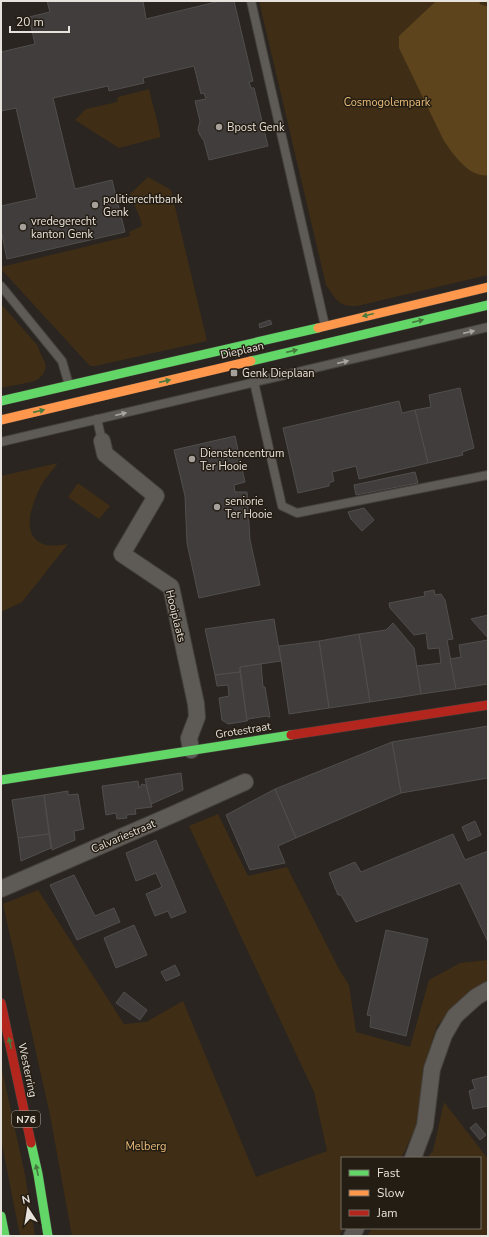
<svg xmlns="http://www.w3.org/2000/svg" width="489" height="1237" font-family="'Nunito Sans',sans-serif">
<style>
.green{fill:#3f2e15}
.water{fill:#5d441c}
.building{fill:#413d3d;stroke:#514e4e}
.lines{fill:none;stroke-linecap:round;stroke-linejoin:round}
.lane-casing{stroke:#45413d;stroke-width:10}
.street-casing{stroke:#45413d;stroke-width:18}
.fast-casing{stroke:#45413d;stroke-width:10}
.slow-casing{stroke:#45413d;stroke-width:10}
.jam-casing{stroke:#45413d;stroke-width:10}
.lane{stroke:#5e5a56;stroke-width:8}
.street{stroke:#5e5a56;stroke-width:16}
.fast{stroke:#63d668;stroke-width:9}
.slow{stroke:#ff974d;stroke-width:9}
.jam{stroke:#b3261e;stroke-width:9}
.oneway{fill:#447a3e}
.oneway2{fill:#a9a59f}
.poi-dot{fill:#a5a09a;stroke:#241d13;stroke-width:1.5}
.labels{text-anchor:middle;stroke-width:3;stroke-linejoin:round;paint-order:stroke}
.shield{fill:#241d13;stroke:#aca79f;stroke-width:1}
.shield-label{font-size:10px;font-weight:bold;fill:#e7e2db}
.park-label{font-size:11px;fill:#eabd7a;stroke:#241d13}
.poi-label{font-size:11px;fill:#e7e2db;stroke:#241d13;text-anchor:start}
.street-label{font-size:11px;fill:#e7e2db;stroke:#241d13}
</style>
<rect width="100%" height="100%" fill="#2a2520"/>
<g class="green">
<path d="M 259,1 L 488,1 L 488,275 L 357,306 C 338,307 336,299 326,285 Z"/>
<polygon points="149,89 161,137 119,148 75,120 86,109 117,102 118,97"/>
<polygon points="148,177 171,190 207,341 95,366 90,366 1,269 1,267 130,236 129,232 142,226 140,218 130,194"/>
<path d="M 1,304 L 38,346 C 39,352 43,357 45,363 C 47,369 43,376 38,379 C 32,383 9,386 1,388 Z"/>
<path d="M 58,463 C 52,471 44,479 40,488 C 32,504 20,535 43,544 C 48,547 62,545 68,544 L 22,602 L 1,612 L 1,476 Z"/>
<polygon points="78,483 110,506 99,519 68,497"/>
<polygon points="218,814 248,876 287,867 340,971 349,985 356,1032 410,1047 429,980 460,963 488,960 488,982 469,991 437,1026 425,1064 418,1122 403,1155 400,1158 342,1158 342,1228 344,1228 339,1236 72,1236 50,1115 3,904 38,890 124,1024 146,1022 183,1001 256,1177 327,1151 314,1092 189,826"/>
<polygon points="1,1065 25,1175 35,1236 20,1236 1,1139"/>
<polygon points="444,1102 488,1159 488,1234 485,1236 367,1236 372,1228 480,1228 480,1158 427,1158 433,1151"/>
</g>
<path class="water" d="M 437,1 L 479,1 L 480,4 L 488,7 L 488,175 C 470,179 451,152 443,139 L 399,48 L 399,36 L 434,3 Z"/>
<g class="building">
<polygon points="47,1 143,1 146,19 220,1 234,1 253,81 249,82 251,88 254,88 268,146 209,160 204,141 200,135 198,130 200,121 195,101 206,99 204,93 201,94 194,66 143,78 144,83 109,91 108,86 53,98 75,189 112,180 125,232 7,259 1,230 1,206 37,198 16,108 1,111 1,52 35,44 29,17 50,12"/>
<polygon points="270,320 272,324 260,328 259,324"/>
<polygon points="460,388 474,448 462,452 463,455 428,463 415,410 431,407 429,395"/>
<polygon points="399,401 402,413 415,410 428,463 359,479 356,466 332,472 334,481 329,483 329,486 298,493 283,428"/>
<polygon points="235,436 245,482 234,485 235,492 247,492 250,540 260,585 199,598 187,543 185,496 174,450"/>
<polygon points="415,472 418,483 356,495 354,485"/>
<polygon points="364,508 374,520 362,531 351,519 348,512"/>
<polygon points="434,590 435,595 441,594 445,600 453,639 447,640 456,689 421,694 416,666 441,663 439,648 428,649 426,633 414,635 390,608 389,603 425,596 424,592"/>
<polygon points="488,615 488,638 471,619"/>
<polygon points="274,619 281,661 240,667 240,672 215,675 205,629"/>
<polygon points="393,623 414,648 421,694 370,702 359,634 386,630"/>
<polygon points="359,634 370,702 329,708 319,641"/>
<polygon points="488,640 488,684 456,689 450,659 461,657 459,645"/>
<polygon points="319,641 329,708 289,714 279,646"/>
<polygon points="261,664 263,687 265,687 270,717 268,717 267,716 248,719 248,720 247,721 240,667"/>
<polygon points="240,672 247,721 228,724 222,720 219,698 229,696 228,685 217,686 215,675"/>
<polygon points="488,726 488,778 401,793 392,742"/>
<polygon points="392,742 401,793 296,838 275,789"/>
<polygon points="181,773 183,790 151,804 145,779"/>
<polygon points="138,781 139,788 142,784 146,785 152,807 135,809 136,814 126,815 127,818 117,819 116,813 106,815 102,786"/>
<polygon points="275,789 296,838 278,846 285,863 250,870 226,815"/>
<polygon points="68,791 68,795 78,794 84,829 74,831 75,840 52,850 44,795"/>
<polygon points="44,795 49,834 18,838 12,800"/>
<polygon points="475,821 481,835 468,841 462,827"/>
<polygon points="49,834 51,848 21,861 18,838"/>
<polygon points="453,834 465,860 488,851 488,942 460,883 356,922 341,895 338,895 329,873 355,862 361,872"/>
<polygon points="156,840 186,912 171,918 168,911 155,916 146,894 162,887 156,873 136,881 126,853"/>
<polygon points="74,875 95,916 114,908 120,922 77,940 50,885"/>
<polygon points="134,925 147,955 116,968 104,938"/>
<polygon points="386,930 428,939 406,1036 370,1027 371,1016 367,1015"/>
<polygon points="175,965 180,975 166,981 161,972"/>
<polygon points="124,992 147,1010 140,1020 116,1003"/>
<polygon points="488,1076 488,1106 473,1109 469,1091 475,1089 472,1080"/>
<polygon points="476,1123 486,1135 480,1140 470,1128"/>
</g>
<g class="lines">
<g class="lane-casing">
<g id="lane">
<polyline points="251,1 325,326"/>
<polyline points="1,286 62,361 69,385"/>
<polyline points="254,382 282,506 297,513 488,475"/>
<polyline points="97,419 102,441"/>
<polyline points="1,442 488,327"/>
</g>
</g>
<g class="street-casing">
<g id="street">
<polyline points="102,441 105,454 156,496 122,554 171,587 196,704 197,717 189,738 191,750"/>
<polyline points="1,889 174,814 245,782"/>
<polyline points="413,1158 425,1126 432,1069 444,1035 455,1016 476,997 488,990"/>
<polyline points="352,1236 356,1228"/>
</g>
</g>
<g class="fast-casing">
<g id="fast">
<polyline points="251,361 488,305"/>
<polyline points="1,401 318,328"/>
<polyline points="1,780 291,735"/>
<polyline points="31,1143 38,1174 48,1236"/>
<polyline points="1,1216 5,1236"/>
</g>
</g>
<g class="slow-casing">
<g id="slow">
<polyline points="318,328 488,287"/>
<polyline points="1,420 251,361"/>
</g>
</g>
<g class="jam-casing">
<g id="jam">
<polyline points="291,735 488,705"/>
<polyline points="1,1003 31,1143"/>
</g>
</g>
<use href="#lane" class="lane"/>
<use href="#street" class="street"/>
<use href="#fast" class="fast"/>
<use href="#slow" class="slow"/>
<use href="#jam" class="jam"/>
</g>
<defs><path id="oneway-solid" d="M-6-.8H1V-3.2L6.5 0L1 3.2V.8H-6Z"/></defs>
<g class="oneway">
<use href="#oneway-solid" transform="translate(368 315) rotate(166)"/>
<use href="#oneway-solid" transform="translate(418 321) rotate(-13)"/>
<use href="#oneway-solid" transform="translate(292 351) rotate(-13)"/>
<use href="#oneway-solid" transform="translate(165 381) rotate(-13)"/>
<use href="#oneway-solid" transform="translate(39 411) rotate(-13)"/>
<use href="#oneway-solid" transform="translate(10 1043) rotate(-102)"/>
<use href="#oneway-solid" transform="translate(37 1170) rotate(-102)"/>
</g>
<g class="oneway2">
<use href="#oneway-solid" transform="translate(469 332) rotate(-13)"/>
<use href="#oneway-solid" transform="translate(343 362) rotate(-13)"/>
<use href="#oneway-solid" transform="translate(121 414) rotate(-14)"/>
</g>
<g class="poi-dot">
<circle cx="219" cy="127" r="4"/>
<circle cx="95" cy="205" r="4"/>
<circle cx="23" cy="227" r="4"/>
<rect x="230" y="369" width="8" height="8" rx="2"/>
<circle cx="192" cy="459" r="4"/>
<circle cx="217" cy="507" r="4"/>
</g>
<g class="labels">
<rect class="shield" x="12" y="1111" width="28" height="16" rx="3"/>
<g class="shield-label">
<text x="26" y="1123">N76</text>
</g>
<g class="park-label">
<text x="387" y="106">Cosmogolempark</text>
<text x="146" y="1150">Melberg</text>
</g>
<g class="poi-label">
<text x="227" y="131">Bpost Genk</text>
<text x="103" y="203">politierechtbank<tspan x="103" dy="13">Genk</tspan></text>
<text x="31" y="225">vredegerecht<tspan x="31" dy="13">kanton Genk</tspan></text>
<text x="242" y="377">Genk Dieplaan</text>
<text x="200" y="457">Dienstencentrum<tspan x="200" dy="13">Ter Hooie</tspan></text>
<text x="225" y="505">seniorie<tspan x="225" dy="13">Ter Hooie</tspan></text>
</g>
<g class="street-label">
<text transform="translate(242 350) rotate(-13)" y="4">Dieplaan</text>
<text transform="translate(176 616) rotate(76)" y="4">Hooiplaats</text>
<text transform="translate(243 730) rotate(-9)" y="4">Grotestraat</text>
<text transform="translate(123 836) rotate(-23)" y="4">Calvariestraat</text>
<text transform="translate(28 1070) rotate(78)" y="4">Westerring</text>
</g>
</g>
<rect width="489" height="1237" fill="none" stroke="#e7e2db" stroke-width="4"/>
<rect x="341" y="1157" width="140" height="72" fill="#241d13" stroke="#726c63"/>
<rect x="349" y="1170" width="20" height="6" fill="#63d668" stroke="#726c63"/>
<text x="377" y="1177" font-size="12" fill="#e7e2db">Fast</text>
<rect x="349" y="1190" width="20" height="6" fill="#ff974d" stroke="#726c63"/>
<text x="377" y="1197" font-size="12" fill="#e7e2db">Slow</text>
<rect x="349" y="1210" width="20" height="6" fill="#b3261e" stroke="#726c63"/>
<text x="377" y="1217" font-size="12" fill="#e7e2db">Jam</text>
<g transform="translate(28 1209) rotate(348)" stroke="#241d13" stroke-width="3" paint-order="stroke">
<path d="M0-3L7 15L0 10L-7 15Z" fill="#e7e2db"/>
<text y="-6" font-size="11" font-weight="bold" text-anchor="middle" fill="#e7e2db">N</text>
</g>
<path d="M10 26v6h59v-6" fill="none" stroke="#e7e2db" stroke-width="2"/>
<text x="16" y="26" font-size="12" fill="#e7e2db" stroke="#241d13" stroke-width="3" paint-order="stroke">20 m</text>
</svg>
